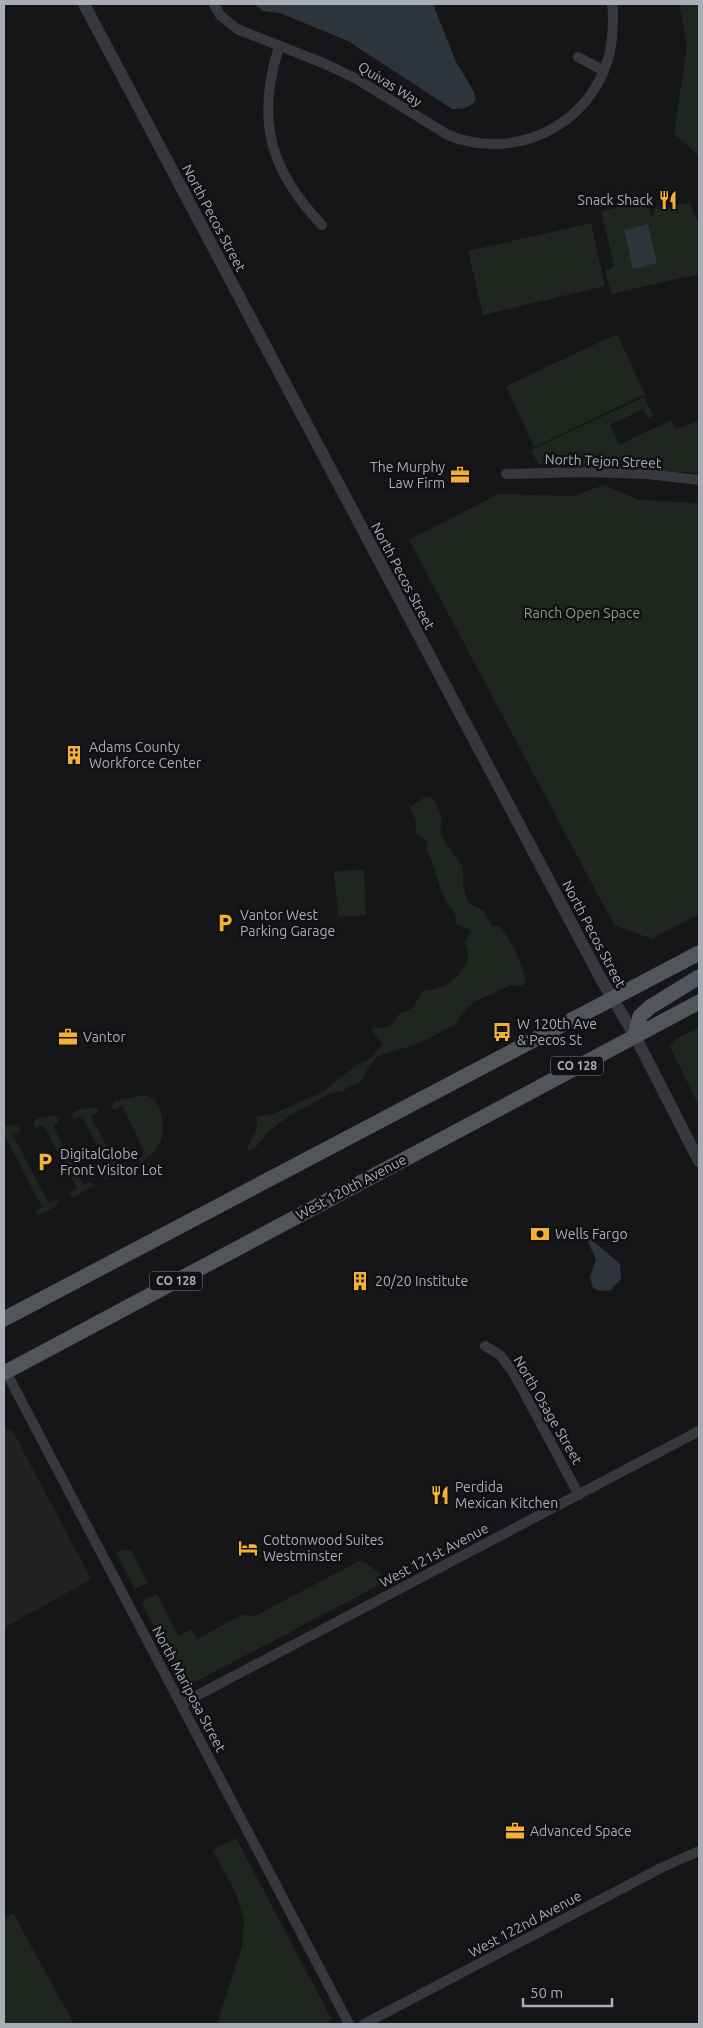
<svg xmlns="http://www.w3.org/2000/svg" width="703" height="2028" font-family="Ubuntu,sans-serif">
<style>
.built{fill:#222225}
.green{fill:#1e261f}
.water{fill:#2c353c}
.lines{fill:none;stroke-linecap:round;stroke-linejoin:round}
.minor{stroke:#37383d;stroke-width:10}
.tertiary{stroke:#37383d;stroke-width:12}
.primary{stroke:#53555c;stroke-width:15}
.labels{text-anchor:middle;stroke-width:5;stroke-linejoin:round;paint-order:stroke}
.shield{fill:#111113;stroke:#7b7e86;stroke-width:1}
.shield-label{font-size:12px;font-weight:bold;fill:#a8adb8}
.street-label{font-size:14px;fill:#a8adb8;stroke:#111113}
.poi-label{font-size:14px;fill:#a8adb8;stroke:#111113;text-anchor:start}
.park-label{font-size:14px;fill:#7fa381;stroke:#111113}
</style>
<rect width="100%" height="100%" fill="#161618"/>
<polygon class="built" points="4,1427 12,1430 91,1579 4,1628"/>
<g class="green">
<polygon points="679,4 699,4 699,159 696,153 674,134 687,46"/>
<polygon points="647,201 651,218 658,204 659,209 665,207 666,209 675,207 675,205 690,203 699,225 699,274 611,294 605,270 611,269 614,265 601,211"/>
<polygon points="591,223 605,286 483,315 468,251"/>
<polygon points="617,334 645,394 534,447 506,386"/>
<polygon points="644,397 653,416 648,418 643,409 610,425 619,445 671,420 676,429 699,421 699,473 538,464 531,450"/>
<polygon points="604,485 639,500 699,503 699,914 652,939 614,925 409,540 498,494 573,496"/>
<path d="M 425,797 L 431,797 L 435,802 L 442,819 L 440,826 L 442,837 L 463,867 L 463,883 L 468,903 L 483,910 L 492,926 L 500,927 C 514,944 521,962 526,982 L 521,986 L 511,985 L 476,1001 L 467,1008 L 453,1026 L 430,1038 L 414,1045 L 378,1056 L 369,1066 L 364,1077 L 357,1084 L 351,1085 L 343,1091 L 331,1093 L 289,1116 L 268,1132 L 255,1148 L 248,1151 L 248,1147 L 257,1128 L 257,1117 L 275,1113 L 324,1091 L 359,1063 L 365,1062 L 372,1057 L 383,1043 L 373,1033 L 372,1028 L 386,1027 L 392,1024 L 400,1013 L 409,1010 L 414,1006 L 422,992 C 428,990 433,990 438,988 C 454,983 468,969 468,952 C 468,947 465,946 465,941 L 471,933 L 469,929 L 455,924 C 458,912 450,909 445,900 C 436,883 436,864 425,848 L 428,842 L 416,833 L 415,828 L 417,824 C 416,817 412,814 410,807 Z"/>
<polygon points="364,870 366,915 338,917 334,871"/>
<polygon points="699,1027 699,1106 670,1047 676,1039"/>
<path d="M 143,1095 C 162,1096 166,1127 161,1141 C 157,1150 150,1157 142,1162 L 138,1160 L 145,1153 L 122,1106 L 114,1110 L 111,1108 L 115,1101 Z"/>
<polygon points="94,1107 98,1109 98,1112 91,1117 118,1167 125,1164 128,1167 107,1179 105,1179 104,1174 111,1171 82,1116 73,1119 72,1114 76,1110"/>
<polygon points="52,1116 55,1116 59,1120 58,1123 53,1126 83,1185 90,1182 94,1185 72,1198 69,1194 77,1188 43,1125 34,1128 33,1123 37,1119"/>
<polygon points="16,1125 21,1130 13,1136 49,1203 56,1200 59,1202 56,1206 40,1215 37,1215 35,1212 42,1207 4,1134 4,1127"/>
<polygon points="122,1550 132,1551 148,1583 135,1589 116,1553"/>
<polygon points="361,1560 380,1573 385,1582 195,1682 182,1679 141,1602 157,1594 179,1636 191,1629 197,1639 242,1615 255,1616"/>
<polygon points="236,1838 331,2018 328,2024 217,2024 242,1946 244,1920 236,1894 213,1850"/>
<polygon points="13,1913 74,2024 4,2024 4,1918"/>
</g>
<g class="water">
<path d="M 254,4 L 433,4 L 456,62 L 474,92 L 476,100 C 469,109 463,109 452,109 L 348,41 L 280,13 L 263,11 Z"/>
<polygon points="648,224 657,263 633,269 624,230"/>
<polygon points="591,1239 620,1264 621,1279 611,1290 601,1291 593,1288 590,1277 596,1259 587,1240"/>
</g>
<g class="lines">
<g class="minor">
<path d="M 214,4 L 220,15 L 237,29 L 323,63 L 355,78 L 448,135 C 522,165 604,117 612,38 C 613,26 614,15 612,4"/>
<path d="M 279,47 C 256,119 269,170 322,225"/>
<polyline points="578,57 604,71"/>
<polyline points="506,474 585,472 647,474 699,480"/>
<polyline points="485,1346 500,1355 513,1372 579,1495"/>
<polyline points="4,1368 349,2024"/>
<polyline points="181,1704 699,1431"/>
<polyline points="364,2024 661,1868 699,1851"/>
</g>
<polyline class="tertiary" points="84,4 601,979 635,1036 699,1161"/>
<g class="primary">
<polyline points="635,1036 640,1016 650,1007 699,977"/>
<polyline points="4,1319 699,953"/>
<polyline points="4,1373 699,1002"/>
</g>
</g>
<defs>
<g id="restaurant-bare" transform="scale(1.5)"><path d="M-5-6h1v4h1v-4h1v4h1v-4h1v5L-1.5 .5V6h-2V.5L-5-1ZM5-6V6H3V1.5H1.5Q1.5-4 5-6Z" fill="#f2b134" stroke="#111113" stroke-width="2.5" paint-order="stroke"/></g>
<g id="office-bare" transform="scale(1.5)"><path d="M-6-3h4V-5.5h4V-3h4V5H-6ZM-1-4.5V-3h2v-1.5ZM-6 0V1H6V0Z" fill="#f2b134" stroke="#111113" stroke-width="2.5" paint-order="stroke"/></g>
<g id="building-bare" transform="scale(1.5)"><path d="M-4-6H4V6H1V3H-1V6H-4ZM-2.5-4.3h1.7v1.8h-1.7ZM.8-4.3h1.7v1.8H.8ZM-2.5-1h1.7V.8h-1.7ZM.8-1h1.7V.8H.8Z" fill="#f2b134" stroke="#111113" stroke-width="2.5" paint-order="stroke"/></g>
<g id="parking-bare" transform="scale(1.5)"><path d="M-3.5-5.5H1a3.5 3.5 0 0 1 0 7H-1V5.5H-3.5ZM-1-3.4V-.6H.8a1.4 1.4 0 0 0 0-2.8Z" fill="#f2b134" stroke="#111113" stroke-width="2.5" paint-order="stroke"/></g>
<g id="bus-bare" transform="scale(1.5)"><path d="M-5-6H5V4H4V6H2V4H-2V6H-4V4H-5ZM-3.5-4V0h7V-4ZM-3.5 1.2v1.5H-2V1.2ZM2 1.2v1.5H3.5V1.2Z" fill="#f2b134" stroke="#111113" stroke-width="2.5" paint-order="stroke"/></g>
<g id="bank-bare" transform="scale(1.5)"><path d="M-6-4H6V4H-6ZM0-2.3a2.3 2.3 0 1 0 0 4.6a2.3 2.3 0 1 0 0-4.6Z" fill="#f2b134" stroke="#111113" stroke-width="2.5" paint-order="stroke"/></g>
<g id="hotel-bare" transform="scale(1.5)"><path d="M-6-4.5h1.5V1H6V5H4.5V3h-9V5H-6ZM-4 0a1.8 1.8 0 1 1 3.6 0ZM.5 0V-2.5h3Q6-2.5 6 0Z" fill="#f2b134" stroke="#111113" stroke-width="2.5" paint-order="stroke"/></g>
</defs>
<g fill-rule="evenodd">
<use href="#restaurant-bare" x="668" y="200"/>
<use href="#office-bare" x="460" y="475"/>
<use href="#building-bare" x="74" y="755"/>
<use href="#parking-bare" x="225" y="923"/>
<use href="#bus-bare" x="502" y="1032"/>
<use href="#office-bare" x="68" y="1037"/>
<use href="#parking-bare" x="45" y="1162"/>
<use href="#bank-bare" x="540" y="1234"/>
<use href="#building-bare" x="360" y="1281"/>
<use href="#restaurant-bare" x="440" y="1495"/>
<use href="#hotel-bare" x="248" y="1548"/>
<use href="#office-bare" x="515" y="1831"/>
</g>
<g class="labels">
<g class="shield">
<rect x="551" y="1056.5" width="52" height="19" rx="4"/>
<rect x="150" y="1271.5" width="52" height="19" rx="4"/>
</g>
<g class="shield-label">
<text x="577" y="1070">CO 128</text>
<text x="176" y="1285">CO 128</text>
</g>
<g class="street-label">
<text transform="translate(390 84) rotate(32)" y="5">Quivas Way</text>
<text transform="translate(214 218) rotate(62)" y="5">North Pecos Street</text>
<text transform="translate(603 461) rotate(2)" y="5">North Tejon Street</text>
<text transform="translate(403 576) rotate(62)" y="5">North Pecos Street</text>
<text transform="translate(594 934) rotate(62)" y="5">North Pecos Street</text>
<text transform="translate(351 1187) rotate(-28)" y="5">West 120th Avenue</text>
<text transform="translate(548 1410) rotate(60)" y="5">North Osage Street</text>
<text transform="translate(434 1555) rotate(-28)" y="5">West 121st Avenue</text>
<text transform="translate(189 1689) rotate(62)" y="5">North Mariposa Street</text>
<text transform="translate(525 1924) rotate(-28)" y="5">West 122nd Avenue</text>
</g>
<g class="poi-label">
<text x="653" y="205" text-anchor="end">Snack Shack</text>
<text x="445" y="472" text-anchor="end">The Murphy<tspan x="445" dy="16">Law Firm</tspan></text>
<text x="89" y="752">Adams County<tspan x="89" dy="16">Workforce Center</tspan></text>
<text x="240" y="920">Vantor West<tspan x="240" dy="16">Parking Garage</tspan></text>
<text x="517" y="1029">W 120th Ave<tspan x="517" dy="16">&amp; Pecos St</tspan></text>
<text x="83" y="1042">Vantor</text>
<text x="60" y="1159">DigitalGlobe<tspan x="60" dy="16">Front Visitor Lot</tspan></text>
<text x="555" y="1239">Wells Fargo</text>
<text x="375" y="1286">20/20 Institute</text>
<text x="455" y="1492">Perdida<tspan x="455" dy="16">Mexican Kitchen</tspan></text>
<text x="263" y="1545">Cottonwood Suites<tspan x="263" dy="16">Westminster</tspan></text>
<text x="530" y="1836">Advanced Space</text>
</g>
<g class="park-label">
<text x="582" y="618">Ranch Open Space</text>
</g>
</g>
<rect width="703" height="2028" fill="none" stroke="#a8adb8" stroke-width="10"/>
<path d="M523 1998v8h89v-8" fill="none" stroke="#a8adb8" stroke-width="2.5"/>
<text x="530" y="1998" font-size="15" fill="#a8adb8" stroke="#111113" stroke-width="4" paint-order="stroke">50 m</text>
</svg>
